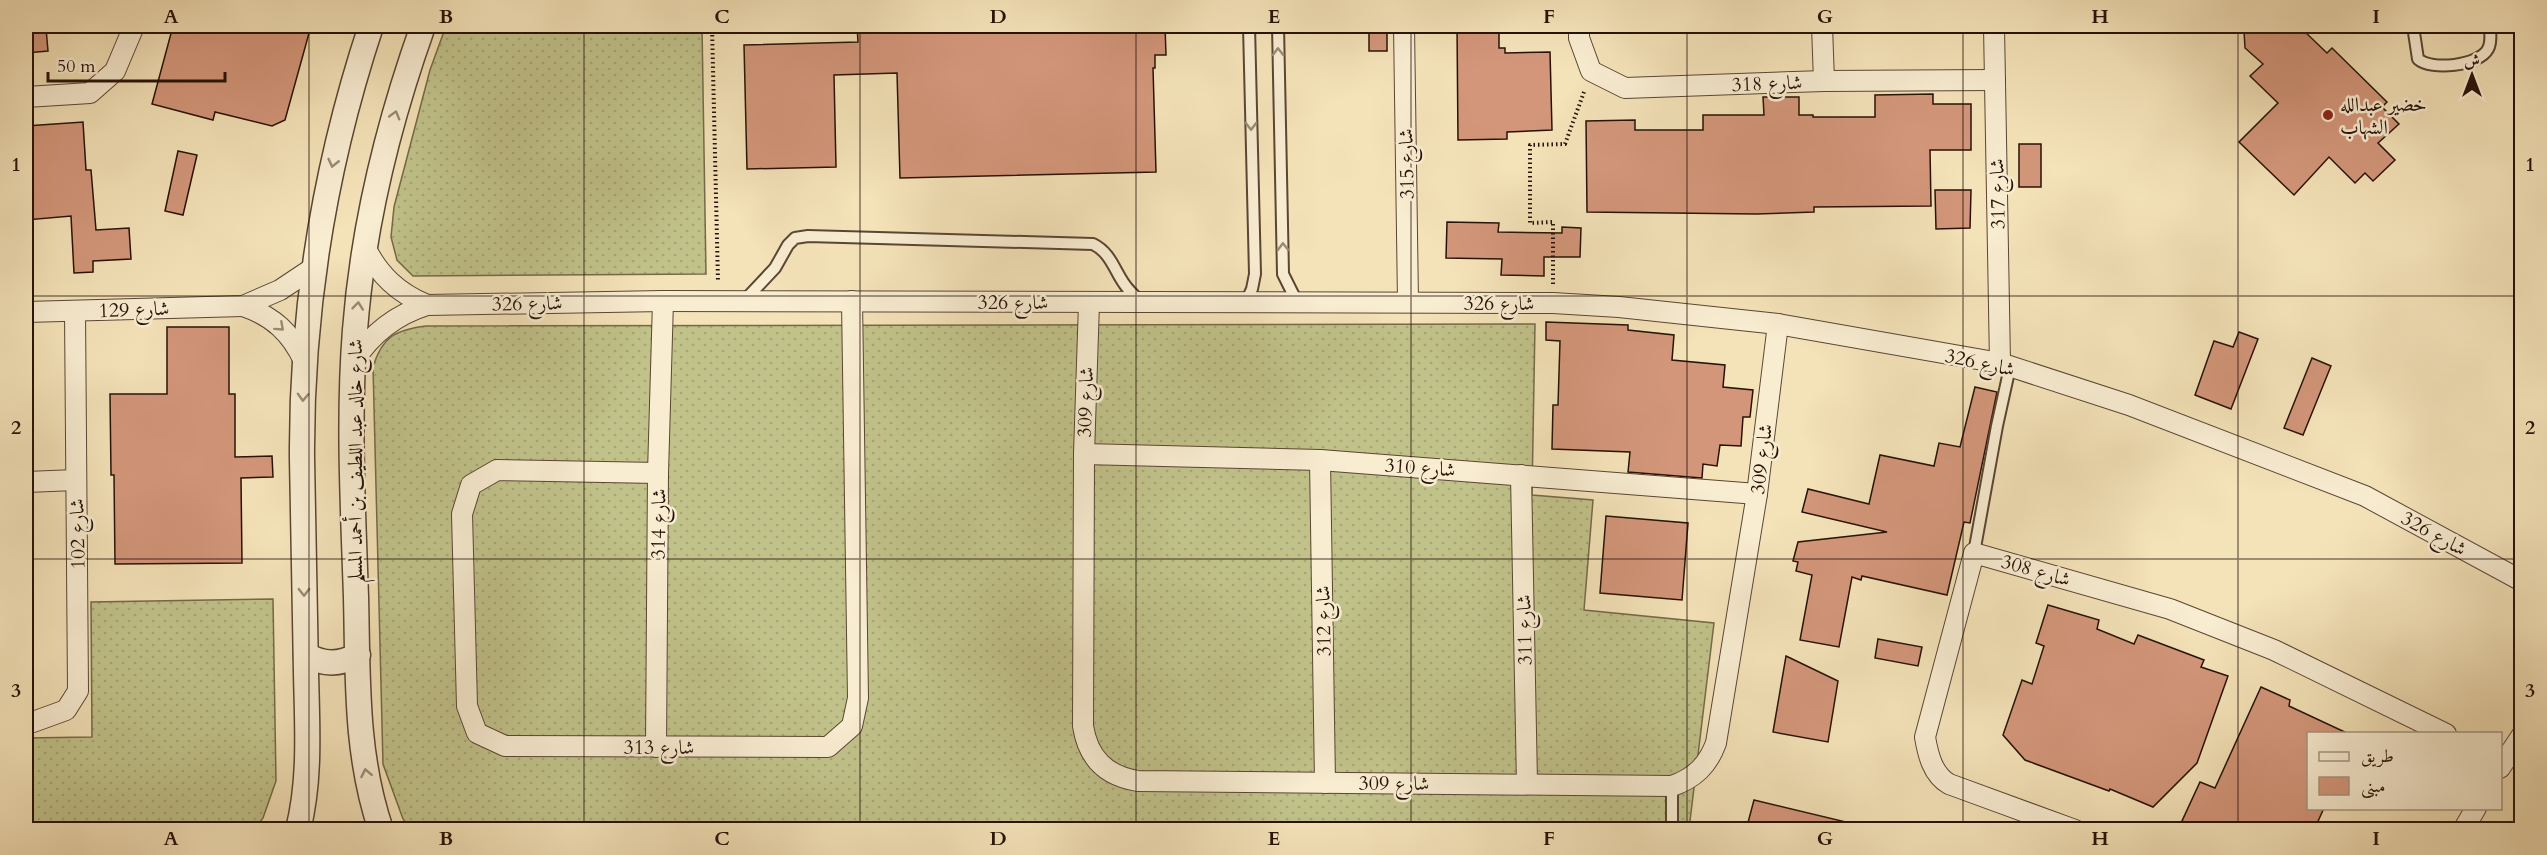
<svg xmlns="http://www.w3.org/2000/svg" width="2547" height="855" font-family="Cardo,Amiri,serif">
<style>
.grass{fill:url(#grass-dots);stroke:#746a48;stroke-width:1.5}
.building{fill:#d3967a;stroke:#271207;stroke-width:1.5}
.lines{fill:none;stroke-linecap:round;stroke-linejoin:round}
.service-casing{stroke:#5a4633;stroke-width:14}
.minor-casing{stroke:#5a4633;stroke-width:22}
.tertiary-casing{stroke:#5a4633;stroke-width:27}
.path{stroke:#271207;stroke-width:4;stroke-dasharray:1.5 3;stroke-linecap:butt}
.service{stroke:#f8ecd1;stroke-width:10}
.minor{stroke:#f8ecd1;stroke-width:20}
.tertiary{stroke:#f8ecd1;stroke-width:24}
.oneway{stroke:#9a8a76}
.grid{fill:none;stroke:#271207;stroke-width:1.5;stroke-opacity:0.55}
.poi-dot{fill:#8f2418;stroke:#f8ecd1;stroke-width:2}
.labels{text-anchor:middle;stroke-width:5;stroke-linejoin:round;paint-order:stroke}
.street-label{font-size:20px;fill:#271207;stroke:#f8ecd1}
.poi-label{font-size:20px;fill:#271207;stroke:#f8ecd1;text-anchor:start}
.neatline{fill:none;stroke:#271207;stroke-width:2}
.grid-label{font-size:20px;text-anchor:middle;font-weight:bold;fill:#271207}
</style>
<defs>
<pattern id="grass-dots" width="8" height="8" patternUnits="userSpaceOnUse" patternTransform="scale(1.5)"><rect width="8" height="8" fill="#c1c28a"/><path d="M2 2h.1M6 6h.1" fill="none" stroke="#a6a676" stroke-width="1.8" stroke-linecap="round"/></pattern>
</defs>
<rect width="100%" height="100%" fill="#f4e2b8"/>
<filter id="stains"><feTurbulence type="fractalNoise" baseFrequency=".00333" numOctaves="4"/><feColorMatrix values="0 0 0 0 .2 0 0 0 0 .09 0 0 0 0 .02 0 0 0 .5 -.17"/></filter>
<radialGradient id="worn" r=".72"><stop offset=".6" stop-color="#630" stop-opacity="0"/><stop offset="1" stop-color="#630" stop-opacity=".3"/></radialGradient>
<g class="grass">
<polygon points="446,26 702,26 706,274 413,276 397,260 391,237 394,207 430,70"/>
<path d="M 1535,324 L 1532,495 L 1593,500 L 1584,610 L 1714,623 L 1689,829 L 411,829 L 403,819 L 383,764 L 373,367 C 382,337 395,330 426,326 Z"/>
<polygon points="273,599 276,781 263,818 255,829 26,829 26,738 92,737 91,602"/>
</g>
<g class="building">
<polygon points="173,26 311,26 285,120 272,126 215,112 213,120 152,104"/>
<polygon points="857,26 1165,26 1166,55 1155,55 1155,68 1153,68 1156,172 900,178 897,73 834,75 836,167 747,169 744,45 858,42"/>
<rect x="1369" y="26" width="18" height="25"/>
<polygon points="1457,26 1499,26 1499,48 1505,48 1505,53 1550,52 1552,130 1507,132 1507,139 1458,140"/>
<polygon points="46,28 48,51 26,53 26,29"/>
<polygon points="2303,30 2327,53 2332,48 2387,102 2382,107 2399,124 2378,143 2395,160 2373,181 2365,173 2355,183 2329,157 2294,195 2239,142 2278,103 2250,76 2263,64 2245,48 2244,31"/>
<polygon points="1933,94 1933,104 1971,104 1971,150 1930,150 1931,206 1814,207 1814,212 1756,214 1587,212 1586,121 1635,120 1635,130 1703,130 1703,115 1764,115 1763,97 1799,97 1799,115 1813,115 1813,117 1875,117 1875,95"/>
<polygon points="83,122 86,170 91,170 96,230 129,228 131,259 93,261 93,272 74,273 71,216 26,220 26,126"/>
<rect x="2019" y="144" width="22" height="43"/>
<polygon points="178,151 197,155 183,215 165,211"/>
<polygon points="1935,190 1971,190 1970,228 1936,229"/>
<polygon points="1447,222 1499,223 1498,232 1562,233 1562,227 1581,228 1580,257 1544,257 1544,276 1501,275 1502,259 1446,258"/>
<polygon points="1546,322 1628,325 1628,330 1674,335 1672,360 1725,365 1723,387 1753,390 1750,417 1743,417 1741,446 1720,445 1717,466 1703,464 1702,478 1628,472 1630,452 1552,449 1553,405 1558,405 1560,341 1546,340"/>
<polygon points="167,327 229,327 229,394 235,394 235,457 272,456 273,477 241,478 242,563 115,564 114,475 111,475 110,394 167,394"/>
<polygon points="2239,332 2258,339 2231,409 2195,395 2214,341 2233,347"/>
<polygon points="2312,358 2331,366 2303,435 2284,428"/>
<polygon points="1975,387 1997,392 1970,523 1964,522 1947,595 1862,576 1861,580 1852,577 1839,647 1800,640 1812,575 1796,571 1798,562 1793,561 1798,542 1887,532 1802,512 1808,489 1869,504 1880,455 1934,466 1939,443 1960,447"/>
<polygon points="1606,516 1688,523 1682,600 1600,593"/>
<polygon points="2048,605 2099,620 2097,629 2134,644 2138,635 2204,660 2201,667 2228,676 2197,763 2153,807 2110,789 2109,791 2025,760 2003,735 2022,680 2032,684 2044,646 2036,643"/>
<polygon points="1878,639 1922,647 1918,666 1875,658"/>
<polygon points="1786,656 1838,681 1828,742 1773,732"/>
<polygon points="2261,687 2290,700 2289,706 2349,734 2308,734 2308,808 2324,808 2314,830 2202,830 2182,821 2200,782 2215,788"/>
<polygon points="1754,800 1846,822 1845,830 1746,830"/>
</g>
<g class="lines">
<g class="service-casing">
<g id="service">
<polyline points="1278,26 1283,274 1297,302"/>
<path d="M 2413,26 L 2418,59 C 2431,71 2479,66 2488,49 C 2492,42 2490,33 2490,26"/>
<path d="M 744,301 L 775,268 L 788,245 L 795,238 L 808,236 L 1093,244 C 1111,253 1114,270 1125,285 C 1129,291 1136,297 1141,302"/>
<polyline points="1246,302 1252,289 1255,274 1249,26"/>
<polyline points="1974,553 1997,426 2010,367"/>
<polyline points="1672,830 1672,786"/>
</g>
</g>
<g class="minor-casing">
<g id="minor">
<polyline points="1404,26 1408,302"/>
<polyline points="1579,26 1579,38 1591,71 1625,88 1824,81 1995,80"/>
<polyline points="1822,26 1824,81"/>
<polyline points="1994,26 2000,363"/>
<polyline points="26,97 90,93 115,71 134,26"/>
<path d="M 365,247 C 379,275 398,293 427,305"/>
<path d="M 1089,303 L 1084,454 L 1083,726 C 1088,758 1106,776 1138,781 L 1672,786 C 1695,778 1708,765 1716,743 L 1757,494 L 1778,324"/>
<path d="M 243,306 C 273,316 291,333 304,361"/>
<polyline points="26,312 243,306 280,290 313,268"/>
<path d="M 354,361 C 372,333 395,315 427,305 L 663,301 L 1553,303 L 1619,307 L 1778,324 L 2000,363 L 2129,405 L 2365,496 L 2522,581"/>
<polyline points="1084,454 1320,460 1757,494"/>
<polyline points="1320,460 1325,783"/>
<polyline points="658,473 497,470 471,485 462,514 467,706 477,733 505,746 828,747 852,726 858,698 852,301"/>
<polyline points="1521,475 1527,784"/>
<polyline points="26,482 76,480"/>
<polyline points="26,722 33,722 66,710 78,691 75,311"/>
<polyline points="656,747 658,473 663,301"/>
<polyline points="2500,768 2522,735"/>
<path d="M 2075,830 L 1949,784 C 1933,775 1928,755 1925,737 L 1974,553 L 2170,609 L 2274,650 L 2446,734"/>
<polyline points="2463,830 2476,808"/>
</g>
</g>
<g class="tertiary-casing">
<g id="tertiary">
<path d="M 306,655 C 324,665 339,665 358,655"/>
<path d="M 298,830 C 311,778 307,725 306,672 C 305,600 303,529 302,458 C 301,311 325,165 371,26"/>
<path d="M 381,830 C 355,754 358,676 356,597 C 353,508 348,418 355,330 C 363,225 388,124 423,26"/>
</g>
</g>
<g class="path">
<polyline points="712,26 718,282"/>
<polyline points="1553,284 1553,222 1530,223 1530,145 1565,144 1584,92"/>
</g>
<use href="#service" class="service"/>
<use href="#minor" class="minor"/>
<use href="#tertiary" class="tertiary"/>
</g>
<defs><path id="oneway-chevron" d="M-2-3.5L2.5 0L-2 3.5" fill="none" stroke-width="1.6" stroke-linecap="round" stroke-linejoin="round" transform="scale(1.5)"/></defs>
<g class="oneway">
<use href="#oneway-chevron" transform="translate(1278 52) rotate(-91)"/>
<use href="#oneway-chevron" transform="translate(395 115) rotate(-74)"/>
<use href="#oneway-chevron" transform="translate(1251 126) rotate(89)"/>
<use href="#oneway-chevron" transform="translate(333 163) rotate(103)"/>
<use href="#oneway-chevron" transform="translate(1283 247) rotate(-91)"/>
<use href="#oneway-chevron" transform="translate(358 306) rotate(-84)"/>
<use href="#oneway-chevron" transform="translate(280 327) rotate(42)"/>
<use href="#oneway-chevron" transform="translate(303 397) rotate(92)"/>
<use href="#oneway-chevron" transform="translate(304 592) rotate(89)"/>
<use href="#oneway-chevron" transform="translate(366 773) rotate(-101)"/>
</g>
<path class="grid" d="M 309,26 L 309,830M 584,26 L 584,830M 860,26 L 860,830M 1136,26 L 1136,830M 1411,26 L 1411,830M 1687,26 L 1687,830M 1963,26 L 1963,830M 2238,26 L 2238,830M 26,296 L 2522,296M 26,559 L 2522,559"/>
<circle class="poi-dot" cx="2328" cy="115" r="6"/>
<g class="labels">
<g class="street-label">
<text transform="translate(1767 83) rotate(-2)" y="7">شارع 318</text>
<text transform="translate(1406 164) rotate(-91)" y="7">شارع 315</text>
<text transform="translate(1997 194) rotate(-91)" y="7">شارع 317</text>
<text x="1013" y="309">شارع 326</text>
<text transform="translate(527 303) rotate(-1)" y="7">شارع 326</text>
<text x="1499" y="310">شارع 326</text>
<text transform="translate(134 309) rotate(-2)" y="7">شارع 129</text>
<text transform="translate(1980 362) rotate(12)" y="7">شارع 326</text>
<text transform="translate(1085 402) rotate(-88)" y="7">شارع 309</text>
<text transform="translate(1761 459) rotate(-83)" y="7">شارع 309</text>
<text transform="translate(355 461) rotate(-90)" y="7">شارع خالد عبد اللطيف بن أحمد المسلم</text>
<text transform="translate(1420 467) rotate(4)" y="7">شارع 310</text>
<text transform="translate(658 524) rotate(-89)" y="7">شارع 314</text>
<text transform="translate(2434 533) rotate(29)" y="7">شارع 326</text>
<text transform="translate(77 534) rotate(-91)" y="7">شارع 102</text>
<text transform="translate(2036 570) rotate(16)" y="7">شارع 308</text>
<text transform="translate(1323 621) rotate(-91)" y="7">شارع 312</text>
<text transform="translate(1524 630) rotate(-91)" y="7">شارع 311</text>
<text x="659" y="754">شارع 313</text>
<text x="1394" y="790">شارع 309</text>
</g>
<g class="poi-label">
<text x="2340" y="111">خضير عبدالله<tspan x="2340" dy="23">الشهاب</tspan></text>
</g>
</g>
<rect width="2547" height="855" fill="none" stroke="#f4e2b8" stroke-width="66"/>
<rect x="2307" y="732" width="195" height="78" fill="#f8ecd1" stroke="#a49580" stroke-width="1.5"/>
<rect x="2319" y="752" width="30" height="9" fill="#f8ecd1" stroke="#a49580" stroke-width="1.5"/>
<text x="2361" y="762" font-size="18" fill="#271207">طريق</text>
<rect x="2319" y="777" width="30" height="18" fill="#d3967a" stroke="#a49580" stroke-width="1.5"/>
<text x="2361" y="792" font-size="18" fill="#271207">مبنى</text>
<g transform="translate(2472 75)" stroke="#f8ecd1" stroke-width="4.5" paint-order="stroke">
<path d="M0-4.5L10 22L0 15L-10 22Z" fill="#271207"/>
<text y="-9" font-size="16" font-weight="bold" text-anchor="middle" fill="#271207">ش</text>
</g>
<path d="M48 72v9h177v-9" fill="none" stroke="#271207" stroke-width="3"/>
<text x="57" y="72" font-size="18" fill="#271207" stroke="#f8ecd1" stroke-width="4.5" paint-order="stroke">50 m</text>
<rect x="33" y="33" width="2481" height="789" class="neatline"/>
<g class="grid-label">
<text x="171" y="23">A</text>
<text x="446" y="23">B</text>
<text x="722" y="23">C</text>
<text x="998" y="23">D</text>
<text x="1274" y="23">E</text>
<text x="1549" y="23">F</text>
<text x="1825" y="23">G</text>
<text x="2100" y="23">H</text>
<text x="2376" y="23">I</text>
<text x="16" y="171">1</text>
<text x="2530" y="171">1</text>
<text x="16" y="434">2</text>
<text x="2530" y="434">2</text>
<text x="16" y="697">3</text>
<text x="2530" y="697">3</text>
<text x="171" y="845">A</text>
<text x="446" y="845">B</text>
<text x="722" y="845">C</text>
<text x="998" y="845">D</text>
<text x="1274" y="845">E</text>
<text x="1549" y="845">F</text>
<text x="1825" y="845">G</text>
<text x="2100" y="845">H</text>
<text x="2376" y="845">I</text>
</g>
<rect width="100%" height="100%" filter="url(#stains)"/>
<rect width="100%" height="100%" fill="url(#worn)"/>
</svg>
